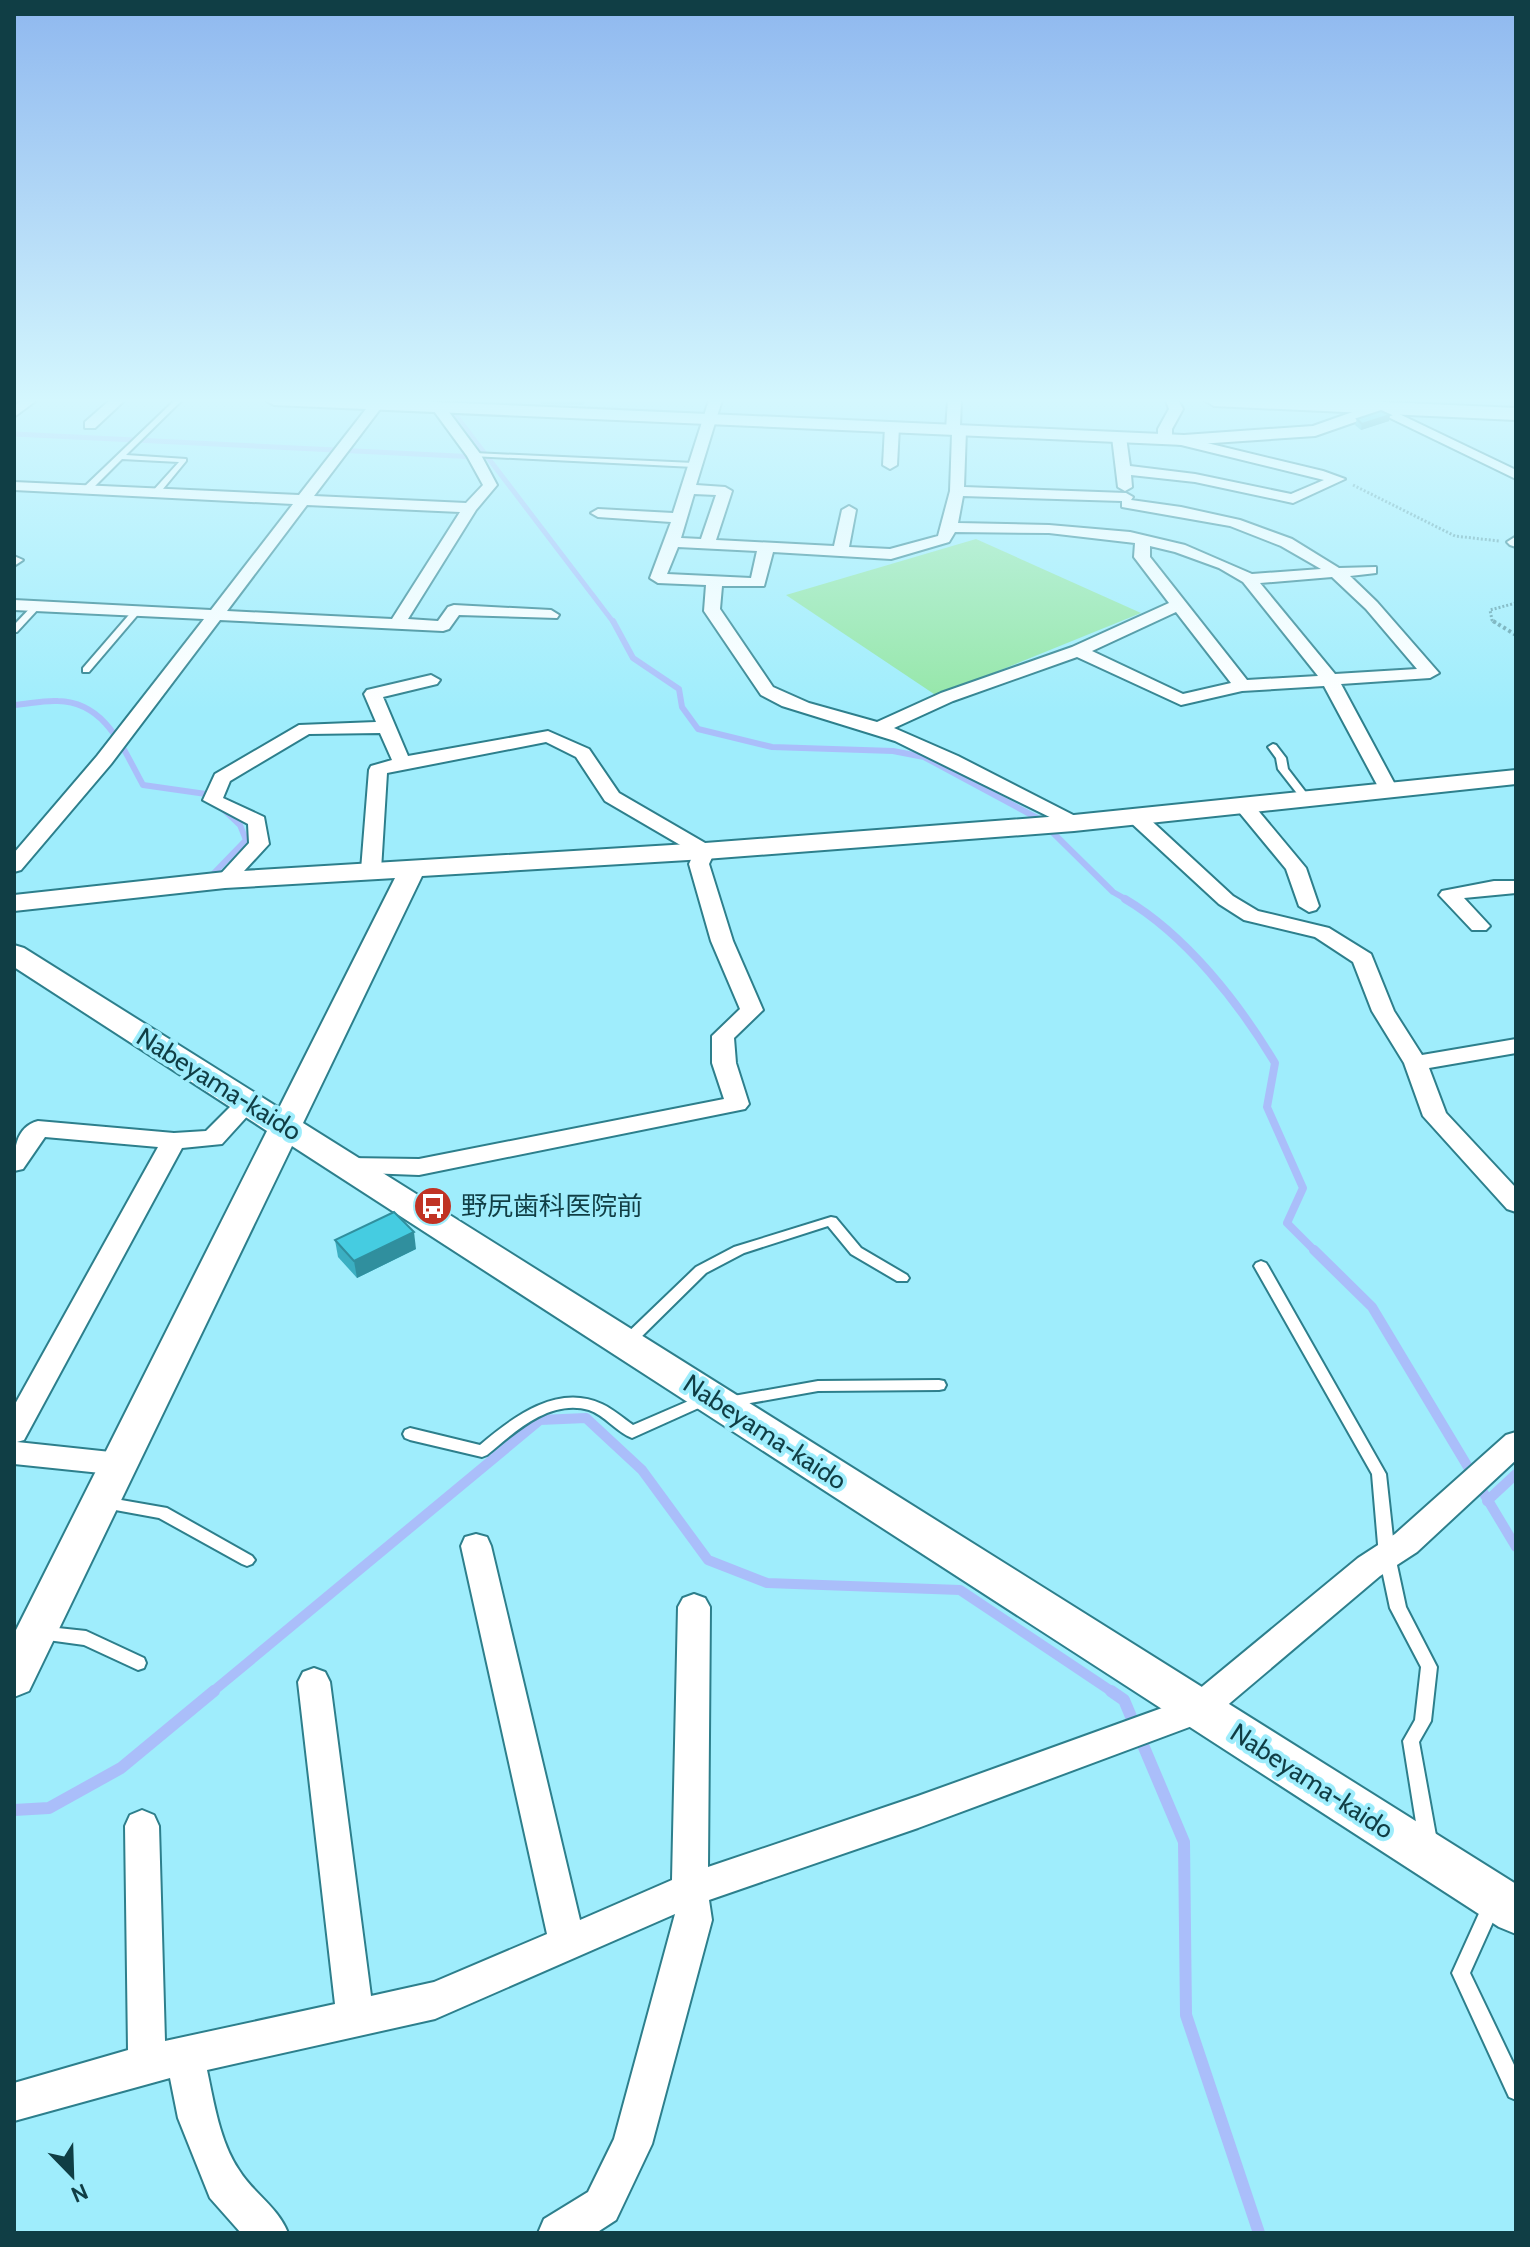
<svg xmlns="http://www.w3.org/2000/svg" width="1530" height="2247" font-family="Cabin,'Noto Sans JP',sans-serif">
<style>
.green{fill:#93e6a5}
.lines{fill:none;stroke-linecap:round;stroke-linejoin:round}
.stream-far4{stroke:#aabefa;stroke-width:5}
.stream-far3{stroke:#aabefa;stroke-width:6}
.stream-far2{stroke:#aabefa;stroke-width:8}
.stream-far1{stroke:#aabefa;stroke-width:10}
.stream{stroke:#aabefa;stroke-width:12}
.lane-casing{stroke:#2d7f8c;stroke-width:4}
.street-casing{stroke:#2d7f8c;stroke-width:4}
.secondary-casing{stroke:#2d7f8c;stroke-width:4}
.primary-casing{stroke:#2d7f8c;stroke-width:4}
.path-far1{stroke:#5f9fab;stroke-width:3;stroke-dasharray:2 2;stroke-linecap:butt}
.path{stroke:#5f9fab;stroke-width:4;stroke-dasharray:3 3;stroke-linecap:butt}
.lane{fill:#fff;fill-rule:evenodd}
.street{fill:#fff;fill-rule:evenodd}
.secondary{fill:#fff;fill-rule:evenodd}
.primary{fill:#fff;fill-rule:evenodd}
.wall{fill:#3bafc2}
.shaded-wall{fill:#308f9e}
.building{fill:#45cce1;stroke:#308f9e;stroke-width:2}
.labels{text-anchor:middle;stroke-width:8;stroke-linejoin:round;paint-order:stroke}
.street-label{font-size:26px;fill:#103e45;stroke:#9fedfc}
.poi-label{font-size:26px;fill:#103e45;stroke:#9fedfc;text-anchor:start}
</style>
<rect width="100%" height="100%" fill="#9fedfc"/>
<polygon class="green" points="976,539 1141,613 937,696 786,595"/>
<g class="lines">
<g class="stream-far4">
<polyline points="444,400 614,623"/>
<polyline points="14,434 477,457"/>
</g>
<g class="stream-far3">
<polyline points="613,621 633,658 679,689 682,707 698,729 772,747 893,751 924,757 1039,819 1113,892 1129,901"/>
<path d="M 14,705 C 29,704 43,700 58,701 C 106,702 123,749 143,785 L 206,794 L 211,799"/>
<polyline points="214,873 246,840 240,825 222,808"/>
</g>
<path class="stream-far2" d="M 1125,899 C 1186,935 1239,1003 1275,1063 L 1267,1107 L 1303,1188 L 1287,1223 L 1316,1252"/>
<g class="stream-far1">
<polyline points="1314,1250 1372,1307 1516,1547"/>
<polyline points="1487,1501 1516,1474"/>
<polyline points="211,1693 540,1420 586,1418 642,1470 708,1560 767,1583 960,1590 1114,1693"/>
</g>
<g class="stream">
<polyline points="1111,1691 1124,1700 1184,1842 1186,2015 1259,2233"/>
<polyline points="14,1810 49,1808 121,1768 214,1691"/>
</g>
<g class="lane-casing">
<g id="lane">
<polygon points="175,400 182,400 126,455 186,459 186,461 158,495 151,493 179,462 122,459 89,492 83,492 83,488"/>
<polygon points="474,453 694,463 698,465 694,467 472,456 472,454"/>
<polygon points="34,604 41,606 17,632 14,632 14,625"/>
<polygon points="134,609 141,611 89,672 83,672 83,668"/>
<polygon points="1273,744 1276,745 1286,758 1288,769 1311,799 1309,801 1303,801 1278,769 1276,758 1268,747"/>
<polygon points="831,1217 836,1218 861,1248 907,1275 909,1278 907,1281 897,1281 851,1254 828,1226 744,1253 706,1273 631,1347 621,1347 619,1343 621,1339 696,1267 734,1247"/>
<polygon points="1261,1261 1266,1263 1268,1266 1386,1474 1395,1556 1406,1607 1437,1667 1431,1721 1419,1742 1437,1841 1434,1847 1428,1849 1422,1847 1419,1841 1403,1741 1415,1720 1421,1667 1390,1608 1379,1556 1372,1474 1254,1266 1256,1263"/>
<polygon points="939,1380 944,1381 946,1385 944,1389 939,1390 818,1391 728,1407 723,1406 721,1402 723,1398 728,1397 818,1381"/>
<path d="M 707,1393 L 712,1394 L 714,1398 L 712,1402 L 632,1438 C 616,1432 605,1415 589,1410 C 549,1399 515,1432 487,1455 L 482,1457 L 410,1440 L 405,1438 L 403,1434 L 405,1430 L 410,1428 L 480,1445 C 513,1417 557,1383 602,1404 C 613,1409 623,1418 633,1425 Z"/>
<polygon points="104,1497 167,1508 252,1556 255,1560 252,1564 247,1566 242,1564 159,1518 99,1507 97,1503 99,1499"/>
<polygon points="39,1626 86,1631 144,1658 146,1663 144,1668 138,1670 84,1645 33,1638 31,1633 33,1628"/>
<polygon points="1492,1895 1498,1898 1501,1904 1470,1973 1516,2069 1516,2100 1509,2097 1452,1973 1486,1898"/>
</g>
</g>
<g class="street-casing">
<g id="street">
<polygon points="22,400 37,400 14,417 14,406"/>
<polygon points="110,400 125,400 95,428 85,428 85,422"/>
<path d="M 373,400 L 387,400 L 314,496 L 466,503 L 483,485 L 467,456 L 431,407 L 438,403 L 443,404 L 481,455 L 497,485 L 476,510 L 408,619 L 438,621 L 448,607 L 454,605 L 551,610 L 559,615 L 557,618 L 459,615 L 449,629 L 443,631 L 220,620 L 111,764 L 21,870 L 14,872 L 14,853 L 97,756 L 204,619 L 14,610 L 14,600 L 211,610 L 293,504 L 14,490 L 14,482 L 299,495 ZM 307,505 L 460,512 L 392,619 L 227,611 Z"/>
<path d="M 709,400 L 722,400 L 696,485 L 725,487 L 732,491 L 716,540 L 834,546 L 842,510 L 849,506 L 856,510 L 849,547 L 890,549 L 938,536 L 950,491 L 952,434 L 946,430 L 948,400 L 961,400 L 960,426 L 966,430 L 964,487 L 1126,493 L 1133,497 L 1131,500 L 1181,507 L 1240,520 L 1292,539 L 1339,568 L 1376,567 L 1376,573 L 1350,576 L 1377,602 L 1439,673 L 1430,678 L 1341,684 L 1398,790 L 1396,794 L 1382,794 L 1324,686 L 1242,691 L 1181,705 L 1077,657 L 953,701 L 894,728 L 958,756 L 1081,819 L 1084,823 L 1074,829 L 895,741 L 782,706 L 761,695 L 704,611 L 706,585 L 658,583 L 650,578 L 671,522 L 598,517 L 591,513 L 598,509 L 673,513 ZM 694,494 L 716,495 L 701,539 L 681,538 ZM 963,496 L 1122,501 L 1122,507 L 1230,526 L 1281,546 L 1321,569 L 1252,574 L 1185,545 L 1130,532 L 1049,525 L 958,523 ZM 955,532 L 1049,533 L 1135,543 L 1134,557 L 1169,603 L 1072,647 L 941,693 L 877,722 L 809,703 L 773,687 L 720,609 L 722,586 L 764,586 L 773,552 L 891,559 L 949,542 ZM 1150,546 L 1175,552 L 1219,568 L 1243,582 L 1318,676 L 1247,680 L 1150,557 ZM 678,547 L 757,551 L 751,578 L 667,574 ZM 1332,577 L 1366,609 L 1417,669 L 1335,674 L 1260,583 ZM 1176,612 L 1231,683 L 1183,694 L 1092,651 Z"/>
<polygon points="1166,400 1178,400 1183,409 1172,429 1172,439 1165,443 1158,439 1158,429 1169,409"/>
<polygon points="1353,400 1370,400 1516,470 1516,479"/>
<polygon points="892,423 899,427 897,465 890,469 883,465 885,427"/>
<polygon points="1119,433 1126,437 1130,466 1195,474 1291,494 1324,480 1173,443 1173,437 1178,436 1323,471 1345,479 1293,503 1195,482 1131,475 1132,487 1125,491 1118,487 1112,437"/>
<polygon points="1515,537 1516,547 1510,545 1507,542"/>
<polygon points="14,556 23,560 14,566"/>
<polygon points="431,675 440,680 437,684 383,697 408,756 548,731 589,749 619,793 712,847 715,851 709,864 733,941 763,1010 734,1038 736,1063 749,1104 745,1109 419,1175 339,1172 336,1166 339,1160 348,1158 419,1159 724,1099 712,1063 712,1036 740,1009 711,941 689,864 694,853 605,801 576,757 546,742 387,773 381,870 371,876 361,870 369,770 371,766 392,760 380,733 309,734 230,781 223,798 264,817 269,844 232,884 218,884 215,880 249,843 248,824 203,800 215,774 299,725 376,722 364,694 367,690"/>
<polygon points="1244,800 1251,802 1306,868 1319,906 1316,910 1309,912 1299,906 1286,869 1234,806"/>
<polygon points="1136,811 1143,813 1233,896 1258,911 1329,928 1371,954 1394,1011 1422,1055 1516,1039 1516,1053 1429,1068 1446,1113 1516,1188 1516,1212 1507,1209 1423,1116 1404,1063 1372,1011 1353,962 1315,937 1244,920 1219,904 1129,821 1126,817 1129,813"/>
<polygon points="1494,881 1516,881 1516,893 1464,898 1490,926 1486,930 1472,930 1439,895 1442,891"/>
<path d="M 248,1094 L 256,1097 L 260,1102 L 222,1144 L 182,1148 L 24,1440 L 17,1442 L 120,1453 L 130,1456 L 135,1464 L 130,1472 L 120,1475 L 14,1464 L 14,1406 L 158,1147 L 45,1137 L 23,1169 L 14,1171 C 14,1151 15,1127 38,1121 L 174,1133 L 206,1131 L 240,1097 Z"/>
<path d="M 1516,1432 L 1516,1460 L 1417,1552 L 1380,1576 L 1211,1719 L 918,1828 L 709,1900 L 712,1920 L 652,2144 L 616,2220 L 596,2233 L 538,2233 L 544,2219 L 588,2192 L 614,2139 L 675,1914 L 435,2019 L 207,2070 C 214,2103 220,2142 239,2170 C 253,2193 278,2207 288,2233 L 241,2233 L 210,2198 L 178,2118 L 170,2078 L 14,2121 L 14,2083 L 128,2050 L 125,1826 L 130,1815 L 142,1810 L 154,1815 L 159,1826 L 165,2041 L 335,2004 L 298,1682 L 303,1672 L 314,1668 L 325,1672 L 330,1682 L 371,1996 L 434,1982 L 547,1934 L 461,1546 L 465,1537 L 476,1534 L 487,1537 L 491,1546 L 580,1920 L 672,1880 L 678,1607 L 683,1598 L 694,1594 L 705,1598 L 710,1607 L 708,1867 L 918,1796 L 1187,1699 L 1358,1558 L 1395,1534 L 1506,1435 Z"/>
</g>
</g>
<g class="secondary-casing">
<g id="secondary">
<polygon points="265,400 392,400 1184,435 1313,426 1378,403 1387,408 1384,412 1315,436 1184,445 274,405"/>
<polygon points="1516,770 1516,784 1074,831 705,859 422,876 303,1123 1516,1884 1516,1934 1499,1927 292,1146 29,1691 14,1697 14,1634 267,1131 14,967 14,945 24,948 279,1108 395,878 225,888 14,911 14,895 225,872 705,843 1074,815"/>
</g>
</g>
<g class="primary-casing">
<polygon id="primary" points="1204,400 1341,400 1516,408 1516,420 1214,406"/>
</g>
<g class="path-far1">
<polyline points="1353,485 1455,536 1499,541"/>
<polyline points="1496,623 1492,620 1490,610 1516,603"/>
</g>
<polyline class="path" points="1493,621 1516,635"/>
<use href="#lane" class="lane"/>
<use href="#street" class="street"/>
<use href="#secondary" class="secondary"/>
<use href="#primary" class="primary"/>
</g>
<g class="wall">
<polygon points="541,400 586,400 583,405 541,404"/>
<polygon points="1419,400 1462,400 1462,402"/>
<polygon points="1357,419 1389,421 1361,430 1355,425"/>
<polygon points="335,1240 416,1249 357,1278 338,1257"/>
</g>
<g class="shaded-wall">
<polygon points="1390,415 1389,421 1361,430 1362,424"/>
<polygon points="414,1232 416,1249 357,1278 354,1261"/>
</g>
<g class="building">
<polygon points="1381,411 1390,415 1362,424 1357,419"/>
<polygon points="394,1212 414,1232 354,1261 335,1240"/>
</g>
<linearGradient id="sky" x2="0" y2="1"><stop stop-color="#8fb8ef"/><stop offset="0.56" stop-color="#d4f7fe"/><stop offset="1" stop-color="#d4f7fe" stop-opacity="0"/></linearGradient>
<rect width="1530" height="715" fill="url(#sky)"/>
<defs>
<g id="bus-disc" transform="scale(2)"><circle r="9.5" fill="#c03324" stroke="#9fedfc"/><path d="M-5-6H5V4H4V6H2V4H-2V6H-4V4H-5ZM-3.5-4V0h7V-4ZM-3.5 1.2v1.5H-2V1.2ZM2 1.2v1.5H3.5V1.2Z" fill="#fff"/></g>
</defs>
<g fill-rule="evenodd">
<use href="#bus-disc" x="433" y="1206"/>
</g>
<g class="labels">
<g class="street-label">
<text transform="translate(219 1084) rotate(32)" y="9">Nabeyama-kaido</text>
<text transform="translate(765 1432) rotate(33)" y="9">Nabeyama-kaido</text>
<text transform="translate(1312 1781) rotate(33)" y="9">Nabeyama-kaido</text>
</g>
<g class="poi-label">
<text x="461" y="1215">野尻歯科医院前</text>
</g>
</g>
<rect width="1530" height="2247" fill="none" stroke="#103e45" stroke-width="32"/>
<g transform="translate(72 2175) rotate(157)" stroke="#9fedfc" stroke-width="6" paint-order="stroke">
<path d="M0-6L14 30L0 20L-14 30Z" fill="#103e45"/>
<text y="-12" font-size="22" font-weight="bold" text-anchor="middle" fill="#103e45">N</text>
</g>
</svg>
